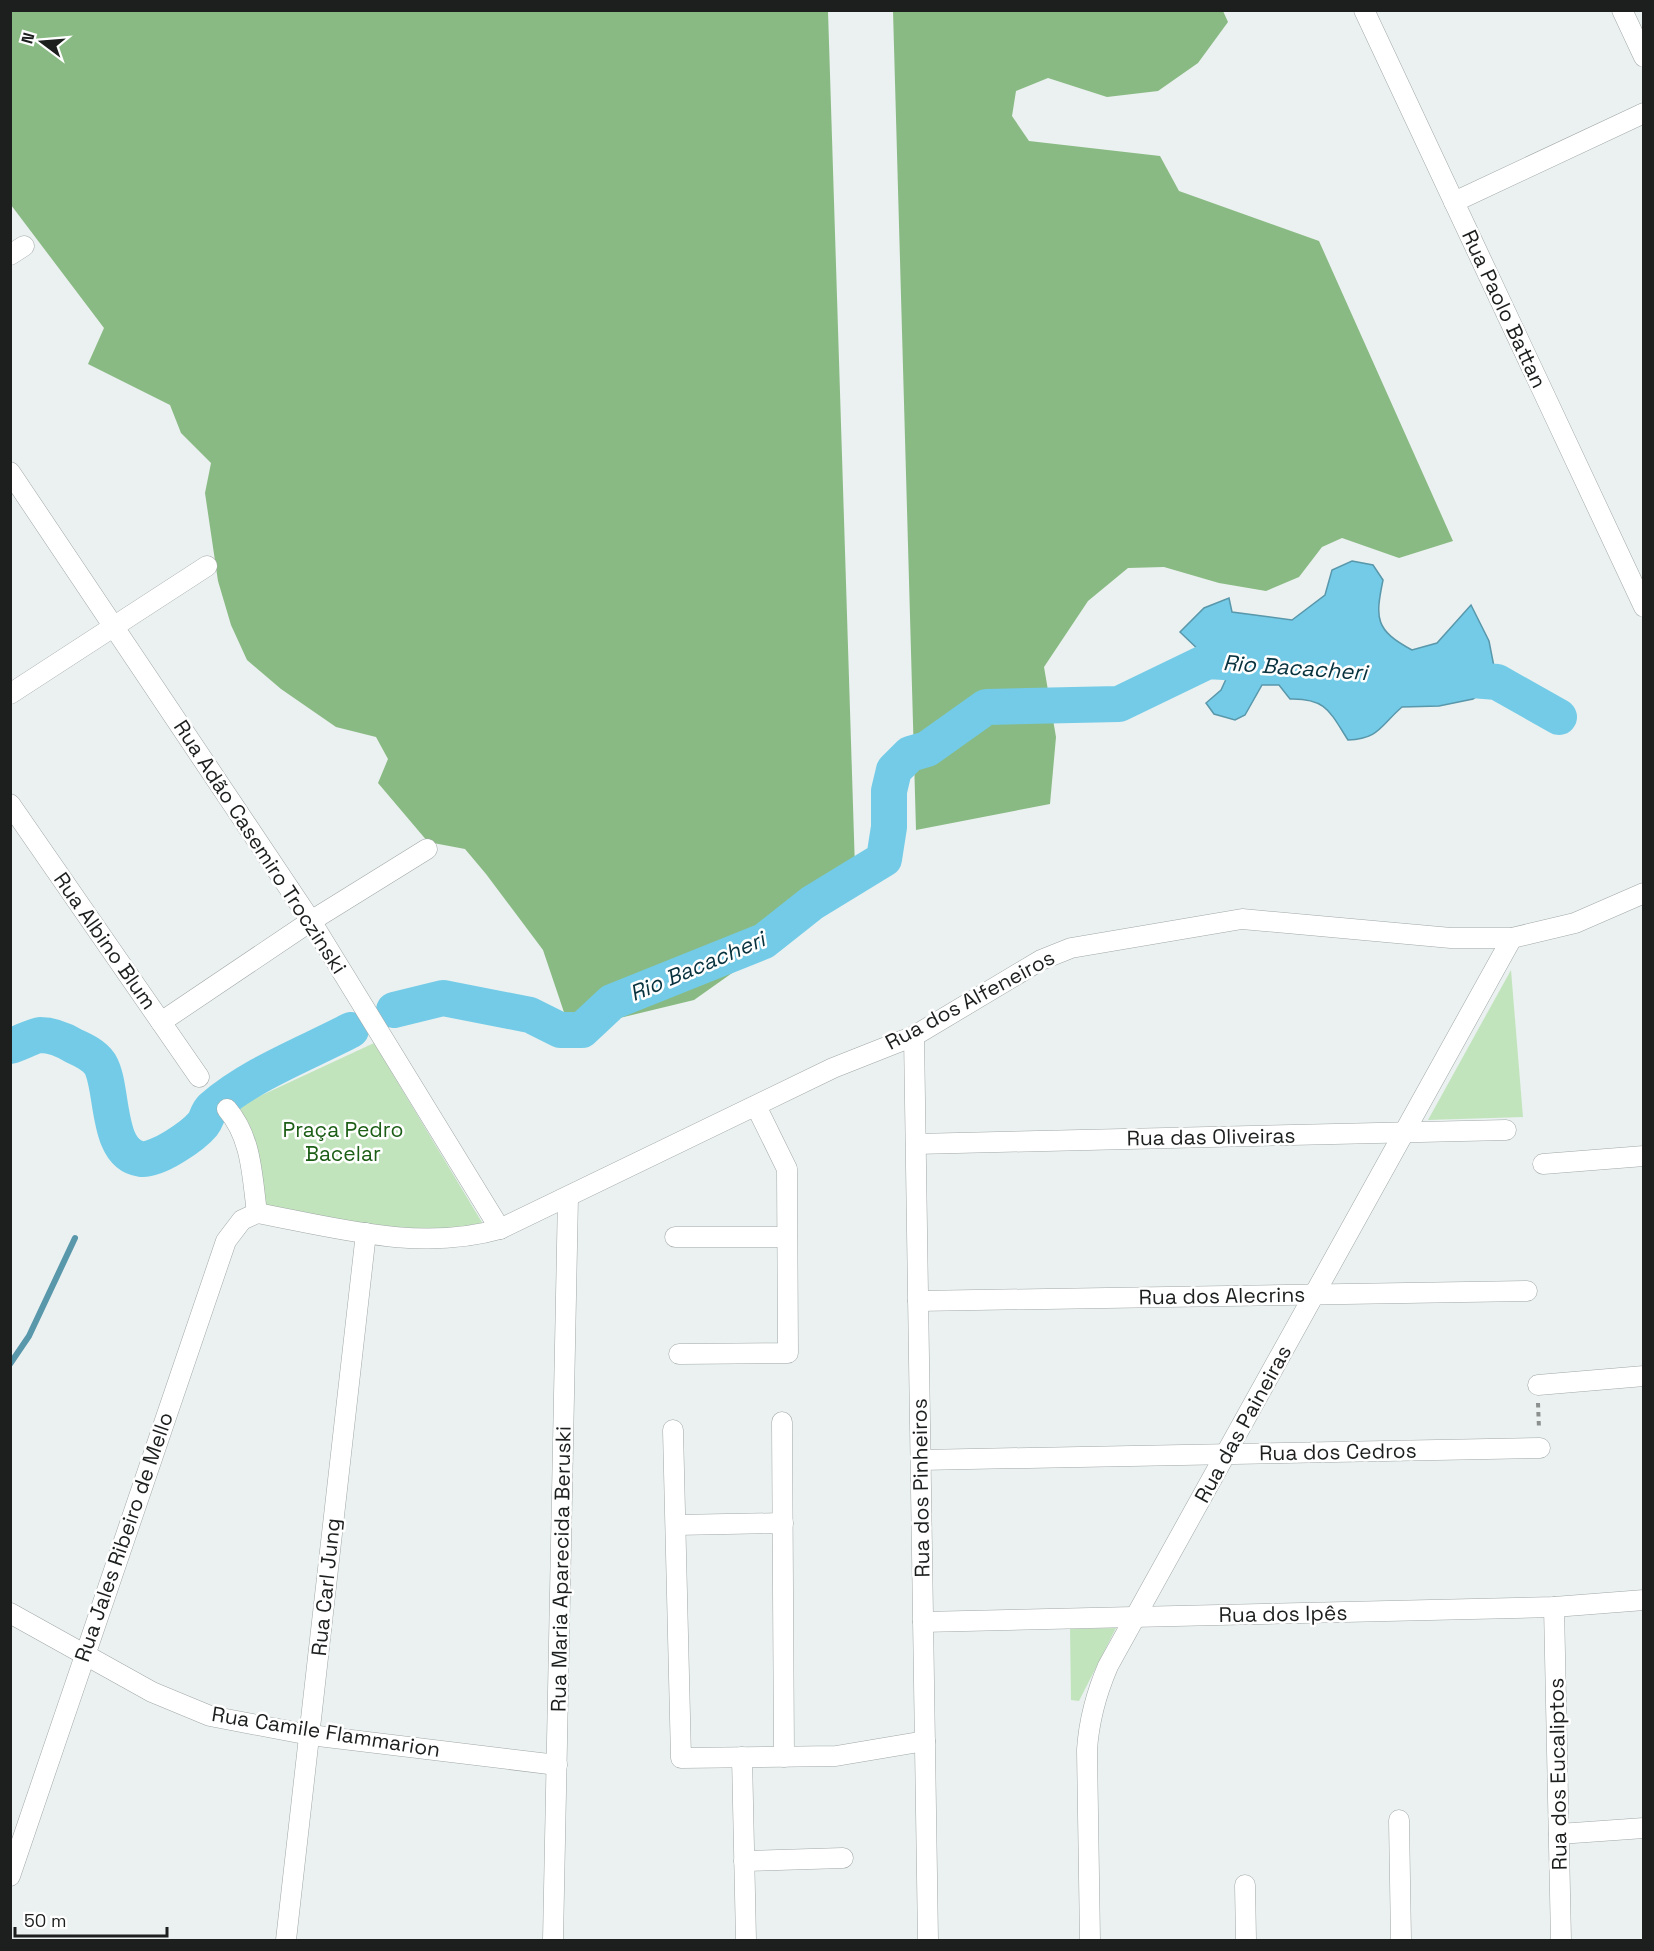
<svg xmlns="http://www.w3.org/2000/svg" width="1654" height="1951" font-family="'Space Grotesk',sans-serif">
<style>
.green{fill:#c2e4bd}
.forest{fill:#89ba83}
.water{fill:#73cbe7;stroke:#5997ab;stroke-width:1.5}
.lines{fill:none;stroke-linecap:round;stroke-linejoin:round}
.stream{stroke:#5997ab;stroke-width:6}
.river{stroke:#73cbe7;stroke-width:36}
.minor-casing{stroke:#a1a8a7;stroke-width:21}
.path{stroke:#8c9190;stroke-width:4;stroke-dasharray:4.5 4.5;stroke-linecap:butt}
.minor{stroke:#fff;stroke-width:20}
.labels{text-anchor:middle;stroke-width:5;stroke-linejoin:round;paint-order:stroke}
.street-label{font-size:21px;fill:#1c1f1e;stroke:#fff}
.park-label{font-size:21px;fill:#1c5e16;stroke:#fff}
.water-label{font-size:22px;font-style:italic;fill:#07323e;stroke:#fff}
</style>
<rect width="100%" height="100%" fill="#eaf1f0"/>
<g class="green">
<polygon points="1511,970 1523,1117 1428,1120"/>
<path d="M 374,1043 L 483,1224 C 415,1243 330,1218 261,1207 L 236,1107 Z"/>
<polygon points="1116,1628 1079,1701 1071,1700 1070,1629"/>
</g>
<g class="forest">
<polygon points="10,11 828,11 855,869 807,920 694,1000 570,1030 543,950 486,874 465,849 428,842 378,783 388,759 376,737 336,727 281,689 247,660 231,625 218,581 205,493 211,463 181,433 170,405 88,364 104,328 11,205"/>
<polygon points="893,11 1223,11 1228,22 1198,63 1158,91 1107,97 1048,78 1016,91 1012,116 1029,141 1160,156 1179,191 1319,241 1453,541 1399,558 1342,538 1322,547 1299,577 1266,591 1219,583 1164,567 1128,568 1088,601 1044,667 1056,737 1050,804 916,830"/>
</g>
<path class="water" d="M 1352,561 L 1373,565 L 1383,580 C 1375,619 1375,630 1412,650 L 1437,643 L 1471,605 L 1489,641 L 1497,682 L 1473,699 L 1439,706 L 1402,707 C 1380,726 1379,739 1348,740 C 1330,712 1326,698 1290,699 L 1279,685 L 1262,685 L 1245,715 L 1235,720 L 1214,714 L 1206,703 L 1221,690 L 1227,677 L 1180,632 L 1204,608 L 1229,598 L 1232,612 L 1292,620 L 1325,595 L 1332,570 Z"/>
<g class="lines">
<g class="stream">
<polyline points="121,1161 127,1152"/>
<polyline points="10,1364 29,1336 75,1238"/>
</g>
<g class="river">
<polyline points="1447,678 1497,682 1559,717"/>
<polyline points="394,1010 443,998 530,1015 560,1030 582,1030 612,1002 764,941 812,903 884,859 889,827 889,791 894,770 910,754 927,749 986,707 1119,704 1208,661 1257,664"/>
<path d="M 10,1046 C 19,1044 32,1036 40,1035 C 52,1035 64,1040 74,1046 C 83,1050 94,1055 100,1064 C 114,1087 105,1154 141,1159 C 157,1161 193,1136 203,1124 C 207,1119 207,1113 212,1108 C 251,1074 305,1054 351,1030"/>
</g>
<g class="minor-casing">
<g id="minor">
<polyline points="1364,10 1644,607"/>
<polyline points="1622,10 1644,57"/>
<polyline points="1454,202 1644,113"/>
<polyline points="10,255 24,246"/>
<polyline points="10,472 311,921 500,1229"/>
<polyline points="10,694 207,566"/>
<polyline points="10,804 199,1077"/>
<polyline points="161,1022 311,921 427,849"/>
<polyline points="914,1036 928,1940"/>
<path d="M 227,1109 C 252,1138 252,1176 257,1213"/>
<polyline points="916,1144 1506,1130"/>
<polyline points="1543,1164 1644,1156"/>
<path d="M 257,1213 C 337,1228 420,1252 500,1229 L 833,1068 L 914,1036 L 1041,960 L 1071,948 L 1242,919 L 1451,938 L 1512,938 L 1575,923 L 1644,893"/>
<polyline points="675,1237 787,1237"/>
<polyline points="918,1301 1527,1291"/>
<polyline points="679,1354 788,1353 787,1169 756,1106"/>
<polyline points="1538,1385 1644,1376"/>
<polyline points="782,1422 784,1757"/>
<polyline points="673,1430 681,1758 836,1756 925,1741"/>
<polyline points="921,1460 1540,1448"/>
<polyline points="676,1525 783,1523"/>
<polyline points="1554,1607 1561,1940"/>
<polyline points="10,1613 152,1692 210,1716 310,1735 557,1765"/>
<polyline points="923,1622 1554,1607 1644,1600"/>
<polyline points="742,1757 746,1940"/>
<polyline points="1399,1820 1401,1940"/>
<polyline points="1559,1834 1644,1828"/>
<polyline points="744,1861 843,1858"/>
<polyline points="10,1876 226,1241 242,1220 257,1213"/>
<polyline points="1245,1885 1246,1940"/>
<polyline points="286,1940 366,1233"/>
<polyline points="553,1940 568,1197"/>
<path d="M 1090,1940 L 1087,1750 C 1089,1719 1096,1694 1108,1666 L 1512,938"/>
</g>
</g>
<polyline class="path" points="1538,1403 1539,1429"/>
<use href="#minor" class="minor"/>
</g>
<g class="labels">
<g class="street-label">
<text transform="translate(1504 309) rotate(65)" y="7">Rua Paolo Battan</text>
<text transform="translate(260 847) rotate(57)" y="7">Rua Adão Casemiro Troczinski</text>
<text transform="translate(105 941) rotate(55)" y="7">Rua Albino Blum</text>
<text transform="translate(970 1000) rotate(-28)" y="7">Rua dos Alfeneiros</text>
<text transform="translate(1211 1137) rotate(-1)" y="7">Rua das Oliveiras</text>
<text transform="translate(1222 1296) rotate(-1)" y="7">Rua dos Alecrins</text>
<text transform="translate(1243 1424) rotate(-61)" y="7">Rua das Paineiras</text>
<text transform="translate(1338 1452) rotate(-1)" y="7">Rua dos Cedros</text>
<text transform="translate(921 1488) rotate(-91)" y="7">Rua dos Pinheiros</text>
<text transform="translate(124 1537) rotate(-71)" y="7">Rua Jales Ribeiro de Mello</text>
<text transform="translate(561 1569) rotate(-89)" y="7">Rua Maria Aparecida Beruski</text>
<text transform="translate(326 1587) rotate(-84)" y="7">Rua Carl Jung</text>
<text transform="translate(1283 1614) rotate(-1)" y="7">Rua dos Ipês</text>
<text transform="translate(326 1732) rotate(9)" y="7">Rua Camile Flammarion</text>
<text transform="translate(1558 1774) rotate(-91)" y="7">Rua dos Eucaliptos</text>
</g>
<g class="park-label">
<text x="343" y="1137">Praça Pedro<tspan x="343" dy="24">Bacelar</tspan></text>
</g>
<g class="water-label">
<text transform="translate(1295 667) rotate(4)" y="8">Rio Bacacheri</text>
<text transform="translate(697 966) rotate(-23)" y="8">Rio Bacacheri</text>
</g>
</g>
<rect width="1654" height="1951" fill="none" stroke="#1c1f1e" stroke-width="24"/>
<g transform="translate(42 42) rotate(286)" stroke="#ffffff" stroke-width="4.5" paint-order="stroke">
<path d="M0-4.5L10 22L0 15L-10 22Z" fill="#1c1f1e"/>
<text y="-9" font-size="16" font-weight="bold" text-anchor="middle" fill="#1c1f1e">N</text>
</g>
<path d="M15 1927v9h152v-9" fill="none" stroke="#1c1f1e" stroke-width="3"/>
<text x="24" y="1927" font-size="18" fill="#1c1f1e" stroke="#ffffff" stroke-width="4.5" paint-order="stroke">50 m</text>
</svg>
